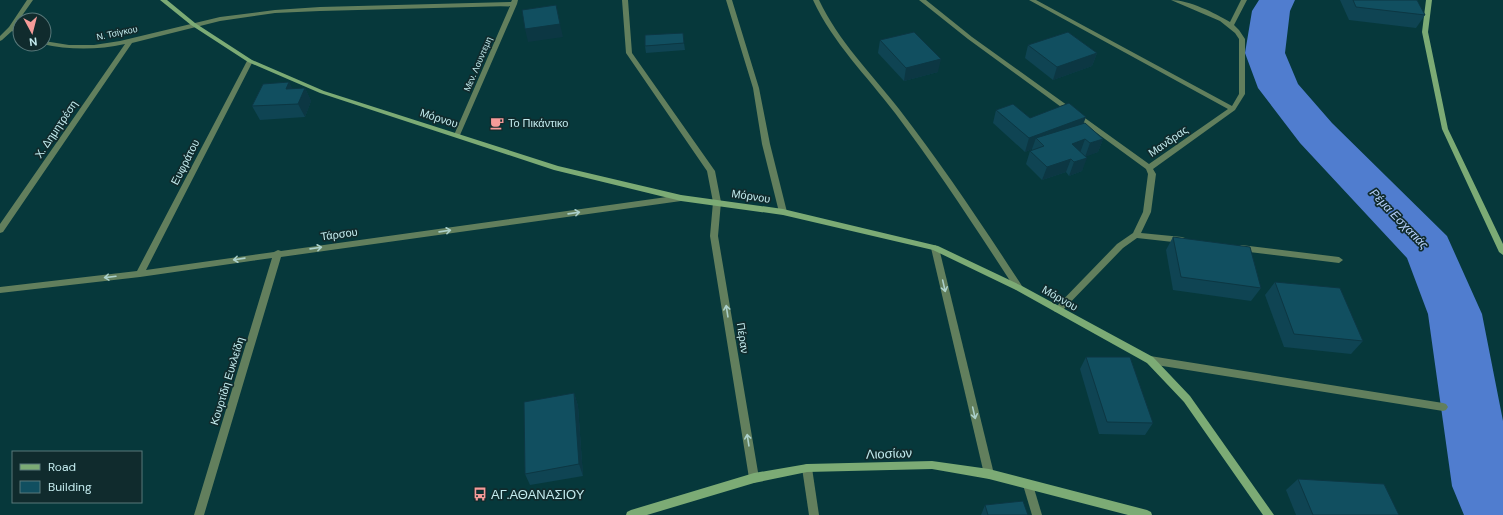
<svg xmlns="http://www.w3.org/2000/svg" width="1503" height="515" font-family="'DM Sans',sans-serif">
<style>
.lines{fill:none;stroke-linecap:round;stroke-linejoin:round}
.river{fill:#507dcf;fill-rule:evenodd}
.street{fill:#627f5d;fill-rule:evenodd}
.secondary{fill:#7cab75;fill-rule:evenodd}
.wall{fill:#0f4453}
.shaded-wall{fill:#0c3743}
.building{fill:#114f60;stroke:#0c3743}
.oneway{stroke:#abd0ca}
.labels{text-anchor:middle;stroke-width:3.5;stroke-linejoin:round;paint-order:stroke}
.far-street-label{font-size:9px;fill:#c3ebee;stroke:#102b2d}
.street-label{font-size:11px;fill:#c3ebee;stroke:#102b2d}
.poi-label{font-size:11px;fill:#c3ebee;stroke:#102b2d;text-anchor:start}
.water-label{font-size:12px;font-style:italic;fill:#b8d1fc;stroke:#102b2d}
.near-street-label{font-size:13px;fill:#c3ebee;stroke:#102b2d}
.near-poi-label{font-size:13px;fill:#c3ebee;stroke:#102b2d;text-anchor:start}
</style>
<rect width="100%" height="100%" fill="#06383b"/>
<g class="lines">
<polygon class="river" points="1259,0 1295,0 1290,11 1285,53 1298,84 1332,123 1447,236 1482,314 1503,421 1503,515 1464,515 1452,486 1428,314 1407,258 1300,143 1258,88 1245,53 1252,11"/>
<g class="street">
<polygon points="27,0 33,0 14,27 20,31 20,35 12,31 2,40 0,41 0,36 9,27"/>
<path d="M 512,0 L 518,0 L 517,4 L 460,135 L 457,137 L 454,135 L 510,6 L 320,11 L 275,13 L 220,21 L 132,43 L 3,232 L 0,233 L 0,224 L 125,44 C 98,50 69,50 42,44 L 44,44 L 44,41 L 69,45 L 94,45 L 120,41 L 220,17 L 275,10 L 320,7 L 511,2 Z"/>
<polygon points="622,0 628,0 632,53 715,171 721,202 718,236 759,478 758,481 754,483 750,481 749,478 710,236 713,202 707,171 626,53"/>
<polygon points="726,0 732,0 759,88 770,144 787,212 783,215 779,212 762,144 753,88"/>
<path d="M 813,0 L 819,0 C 839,42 871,73 899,109 C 943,166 983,226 1022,286 L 1023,288 L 1022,290 L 1016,290 C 977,230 938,170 895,113 C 866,75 833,43 813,0 Z"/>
<path d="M 919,0 L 926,0 L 972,37 L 1149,164 L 1228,109 L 1029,0 L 1036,0 L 1232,106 L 1239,94 L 1239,39 L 1235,33 L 1220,21 L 1171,0 C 1189,0 1215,13 1230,22 L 1241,0 L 1247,0 L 1234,25 L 1239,30 L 1245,39 L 1245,94 L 1235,110 L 1153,169 L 1156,174 L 1151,212 L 1141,233 L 1182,237 L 1185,238 L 1186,240 L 1185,242 L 1182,243 L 1137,238 L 1123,248 L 1061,312 L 1055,312 L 1054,310 L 1055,308 L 1117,244 L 1133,233 L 1143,212 L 1148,174 L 1146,169 L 968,39 Z"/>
<polygon points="250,59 253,61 146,270 274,252 278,250 281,251 681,195 685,198 681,201 281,257 204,515 194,515 272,258 140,277 0,293 0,287 137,271 247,61"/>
<polygon points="935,245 939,248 994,474 992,477 989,479 986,477 984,474 931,248"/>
<polygon points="1241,245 1339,257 1343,260 1339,263 1241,251 1237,248"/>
<polygon points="1150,356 1443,403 1446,404 1448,407 1446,410 1443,411 1150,364 1147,363 1146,360 1147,357"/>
<polygon points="807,464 810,465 812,468 819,515 809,515 802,468 804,465"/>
<polygon points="1028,480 1032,482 1033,485 1042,515 1032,515 1023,485 1024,482"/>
</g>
<g class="secondary">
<polygon points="160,0 167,0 195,23 252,60 324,91 558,166 681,195 783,209 938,246 1022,286 1153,357 1190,396 1274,515 1263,515 1184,402 1147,363 1016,290 933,250 783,215 681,201 554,170 320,93 248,62 191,25"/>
<polygon points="1426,0 1432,0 1428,32 1448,129 1503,244 1503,255 1499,252 1442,129 1422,32"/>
<polygon points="932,461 989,469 1147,510 1151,512 1152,515 1128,515 989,479 932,469 807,472 754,483 647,515 626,515 627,512 631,510 754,473 807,464"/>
</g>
</g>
<g class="wall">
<polygon points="1340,0 1417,0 1425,15 1416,28 1349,20"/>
<polygon points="880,40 938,72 904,81 878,53"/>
<polygon points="684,43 685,50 646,53 645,46"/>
<polygon points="1028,45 1097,53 1092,66 1053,80 1025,58"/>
<polygon points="289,82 292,89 305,88 311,101 305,117 260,120 252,106"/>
<polygon points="996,110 1030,118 1084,123 1103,139 1098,152 1086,156 1082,171 1069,176 1066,172 1042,180 1026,164 1030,151 1032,150 1032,149 1025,152 993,123"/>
<polygon points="1173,237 1261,288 1251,301 1173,290 1166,250"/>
<polygon points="1275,282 1363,341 1351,354 1284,347 1265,295"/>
<polygon points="1086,357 1153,423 1145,435 1099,434 1080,369"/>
<polygon points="574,393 578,406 583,476 530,485 525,474"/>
<polygon points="1298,479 1399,515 1296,515 1286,490"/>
<polygon points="985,505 1028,515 981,515"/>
</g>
<g class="shaded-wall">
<polygon points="560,24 563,37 528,42 525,29"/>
<polygon points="1097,53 1092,66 1053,80 1057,67"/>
<polygon points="941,59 938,72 904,81 906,68"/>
<polygon points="289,82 296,96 286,89"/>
<polygon points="305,88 311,101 305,117 298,104"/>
<polygon points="1086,117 1081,130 1036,138 1032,149 1025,152 1029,138"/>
<polygon points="1085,139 1080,153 1072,144"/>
<polygon points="1103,139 1098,152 1085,157 1090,143"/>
<polygon points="1087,158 1082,171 1069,176 1074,162"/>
<polygon points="1071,159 1066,172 1042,180 1047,167"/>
<polygon points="574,393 578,406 583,476 579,464"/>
</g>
<g class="building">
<polygon points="1353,0 1417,0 1425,15 1356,7"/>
<polygon points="556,5 560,24 525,29 522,10"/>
<polygon points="914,32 941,59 906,68 880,40"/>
<polygon points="1068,32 1097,53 1057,67 1028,45"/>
<polygon points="683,33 684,43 645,46 645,35"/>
<polygon points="289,82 286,89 305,88 298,104 252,106 263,84"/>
<polygon points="1069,103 1086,117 1029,138 996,110 1013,104 1030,118"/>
<polygon points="1085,123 1103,139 1090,143 1085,139 1072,144 1087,158 1074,162 1071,159 1047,167 1030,151 1044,146 1036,138"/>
<polygon points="1173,237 1250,247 1261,288 1181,277"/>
<polygon points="1275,282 1340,288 1363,341 1294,334"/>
<polygon points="1086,357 1130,357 1153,423 1107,422"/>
<polygon points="574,393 579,464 525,474 524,402"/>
<polygon points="1298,479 1384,484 1399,515 1313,515"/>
<polygon points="1023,501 1028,515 988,515 985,505"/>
</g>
<defs><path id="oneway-shaft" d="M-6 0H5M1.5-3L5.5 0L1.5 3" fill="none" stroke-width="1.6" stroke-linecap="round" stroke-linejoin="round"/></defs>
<g class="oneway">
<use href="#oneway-shaft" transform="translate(574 213) rotate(-8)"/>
<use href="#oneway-shaft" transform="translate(445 231) rotate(-8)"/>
<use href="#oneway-shaft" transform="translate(316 248) rotate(-8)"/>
<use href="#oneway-shaft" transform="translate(239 259) rotate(172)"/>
<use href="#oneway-shaft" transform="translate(110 277) rotate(173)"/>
<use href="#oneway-shaft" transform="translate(944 286) rotate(77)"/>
<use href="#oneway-shaft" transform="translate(727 311) rotate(-99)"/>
<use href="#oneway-shaft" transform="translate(974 413) rotate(77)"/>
<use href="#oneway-shaft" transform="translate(748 440) rotate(-99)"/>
</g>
<defs>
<g id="cafe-bare" transform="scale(1.08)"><path d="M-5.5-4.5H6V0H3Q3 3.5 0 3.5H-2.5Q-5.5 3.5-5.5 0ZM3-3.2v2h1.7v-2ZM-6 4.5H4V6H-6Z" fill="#f59b99" stroke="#102b2d" stroke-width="2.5" paint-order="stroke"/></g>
<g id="bus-bare" transform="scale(1.08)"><path d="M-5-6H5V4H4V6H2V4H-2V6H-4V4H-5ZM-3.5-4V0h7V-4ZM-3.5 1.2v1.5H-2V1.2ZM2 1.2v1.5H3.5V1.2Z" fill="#f59b99" stroke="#102b2d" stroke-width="2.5" paint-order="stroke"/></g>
</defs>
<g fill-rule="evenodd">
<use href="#cafe-bare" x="497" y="123"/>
<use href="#bus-bare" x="480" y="494"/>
</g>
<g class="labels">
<g class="far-street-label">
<text transform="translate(117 33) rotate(-12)" y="3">Ν. Τσίγκου</text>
<text transform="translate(478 64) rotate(-67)" y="3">Μεν. Λουντεμη</text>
</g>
<g class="street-label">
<text transform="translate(439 118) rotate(18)" y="4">Μόρνου</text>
<text transform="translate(56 129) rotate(-56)" y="4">Χ. Δημητρέση</text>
<text transform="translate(1168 141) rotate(-35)" y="4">Μανδρας</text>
<text transform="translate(185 162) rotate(-63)" y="4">Ευφράτου</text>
<text transform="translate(751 196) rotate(9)" y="4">Μόρνου</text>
<text transform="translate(339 234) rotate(-8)" y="4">Τάρσου</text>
<text transform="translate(1060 298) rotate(30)" y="4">Μόρνου</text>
<text transform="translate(743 338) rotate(81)" y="4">Πέραν</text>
<text transform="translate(227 381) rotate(-73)" y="4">Κουρτίδη Ευκλείδη</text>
</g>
<g class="poi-label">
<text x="508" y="127">Το Πικάντικο</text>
</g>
<g class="water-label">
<text transform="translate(1399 219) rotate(46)" y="4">Ρέμα Εσχατιάς</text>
</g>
<g class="near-street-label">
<text transform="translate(889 453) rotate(-2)" y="5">Λιοσίων</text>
</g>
<g class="near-poi-label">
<text x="491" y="499">ΑΓ.ΑΘΑΝΑΣΙΟΥ</text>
</g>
</g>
<rect x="12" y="451" width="130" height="52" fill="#102b2d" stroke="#58787a"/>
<rect x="20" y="464" width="20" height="6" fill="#7cab75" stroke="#58787a"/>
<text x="48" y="471" font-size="12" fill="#c3ebee">Road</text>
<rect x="20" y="481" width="20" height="12" fill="#114f60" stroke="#58787a"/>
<text x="48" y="491" font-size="12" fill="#c3ebee">Building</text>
<g transform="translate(32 32) rotate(173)"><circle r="19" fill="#102b2d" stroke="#58787a"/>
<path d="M0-3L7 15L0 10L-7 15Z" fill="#f59b99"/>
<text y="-6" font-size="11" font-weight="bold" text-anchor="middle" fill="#c3ebee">N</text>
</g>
</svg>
